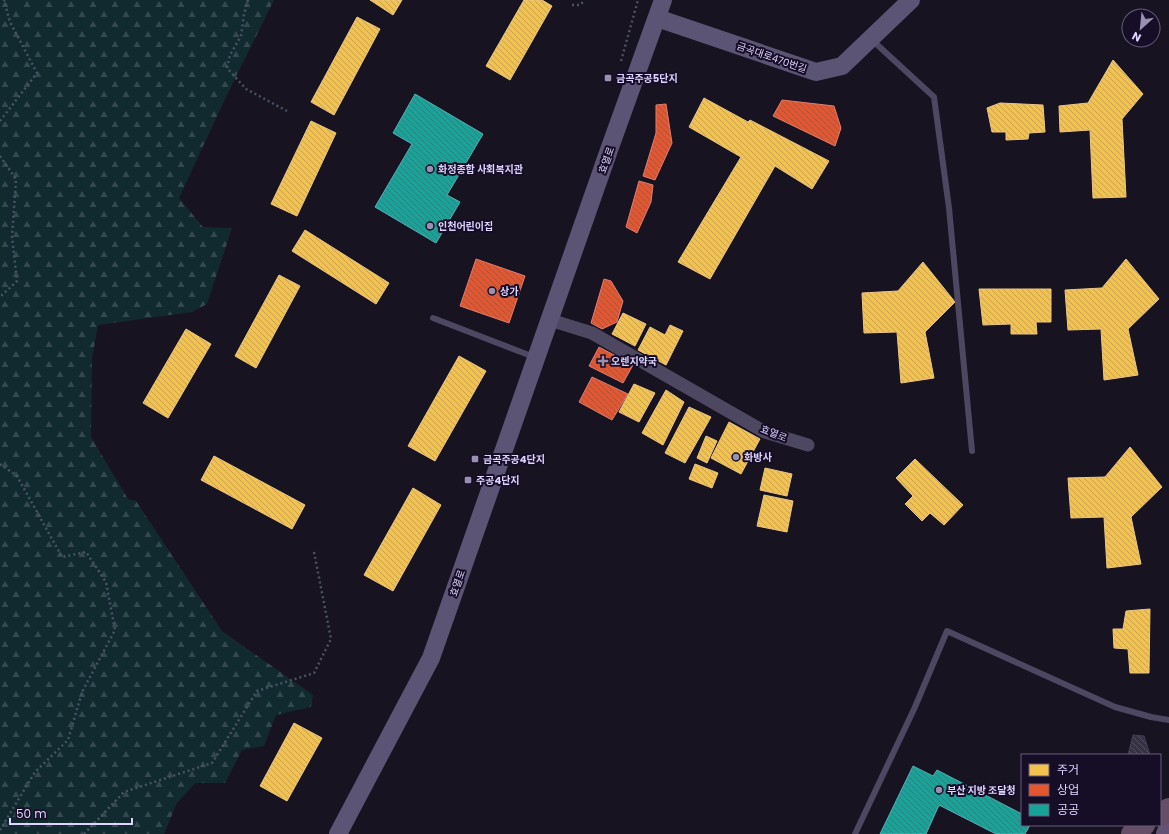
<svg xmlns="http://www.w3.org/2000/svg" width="1169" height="834" font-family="Poppins,'Noto Sans KR',sans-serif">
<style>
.forest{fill:url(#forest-firs)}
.homes{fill:url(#homes-back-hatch);stroke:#ecc783}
.shops{fill:url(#shops-back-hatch);stroke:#e27c6d}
.public{fill:url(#public-back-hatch);stroke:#53b2b7}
.building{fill:url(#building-back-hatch);stroke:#453e56}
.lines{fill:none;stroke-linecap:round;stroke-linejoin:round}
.path{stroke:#485364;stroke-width:2.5;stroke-dasharray:2 3;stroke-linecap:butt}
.lane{stroke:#4d4762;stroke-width:6}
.street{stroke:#4d4762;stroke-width:13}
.secondary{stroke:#5b5475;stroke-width:18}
.primary{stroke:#635273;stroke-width:20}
.highway{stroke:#674e67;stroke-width:22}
.poi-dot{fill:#9990b1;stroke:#160d27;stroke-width:1.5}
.labels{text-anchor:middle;stroke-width:4;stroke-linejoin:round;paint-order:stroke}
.street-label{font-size:10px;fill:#dfd4ff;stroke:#160d27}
.poi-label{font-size:10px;font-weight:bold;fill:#dfd4ff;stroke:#160d27;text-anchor:start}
</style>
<defs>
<pattern id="forest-firs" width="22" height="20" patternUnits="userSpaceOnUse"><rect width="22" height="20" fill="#112a30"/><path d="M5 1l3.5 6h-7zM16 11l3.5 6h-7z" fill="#33484f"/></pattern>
<pattern id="homes-back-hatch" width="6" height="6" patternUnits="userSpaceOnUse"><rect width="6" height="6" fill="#f2c14e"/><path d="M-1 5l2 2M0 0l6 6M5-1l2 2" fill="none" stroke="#c6a14e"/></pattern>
<pattern id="shops-back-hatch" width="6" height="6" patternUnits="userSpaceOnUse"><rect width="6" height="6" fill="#e4572e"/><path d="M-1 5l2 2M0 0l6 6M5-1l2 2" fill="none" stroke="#b45037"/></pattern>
<pattern id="public-back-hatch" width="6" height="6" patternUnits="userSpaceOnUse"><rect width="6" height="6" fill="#17a398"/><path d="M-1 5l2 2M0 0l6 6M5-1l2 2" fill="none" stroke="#248581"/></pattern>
<pattern id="building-back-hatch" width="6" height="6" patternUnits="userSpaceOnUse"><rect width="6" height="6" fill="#373144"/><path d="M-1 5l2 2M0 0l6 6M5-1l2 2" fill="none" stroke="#544e60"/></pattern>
</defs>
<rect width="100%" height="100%" fill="#181321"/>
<polygon class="forest" points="0,0 274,0 225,99 179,198 203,227 232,228 207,304 192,312 98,325 92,359 91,437 128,499 136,501 222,631 313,695 311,707 276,715 264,746 242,750 225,783 195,783 177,803 164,834 0,834"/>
<g class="homes">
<polygon points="370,0 402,0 393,15"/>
<polygon points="524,0 542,0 552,6 510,80 486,66"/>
<polygon points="357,17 380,29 334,115 311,102"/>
<polygon points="1113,60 1143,94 1122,119 1126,197 1093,198 1090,130 1060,132 1059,106 1088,103"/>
<polygon points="704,98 748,122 750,120 829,161 812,189 775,166 710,279 678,262 741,157 689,127"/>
<polygon points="1000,103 1043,105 1045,132 1029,133 1028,139 1006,140 1006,132 992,132 987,108"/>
<polygon points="311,121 336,133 297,216 271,204"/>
<polygon points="305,230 389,283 376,304 292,251"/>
<polygon points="1126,259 1159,299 1128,329 1138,375 1104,380 1101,329 1068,330 1065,290 1102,288"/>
<polygon points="923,262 955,302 925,332 934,378 901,383 897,332 864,333 862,293 898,291"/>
<polygon points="279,275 300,286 256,368 235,356"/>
<polygon points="979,289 1051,289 1051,322 1036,322 1037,334 1011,334 1011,324 983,325"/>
<polygon points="623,313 646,324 635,346 612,334"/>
<polygon points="670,325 683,331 666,365 638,350 650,327 665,335"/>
<polygon points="186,329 211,344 168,418 143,403"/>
<polygon points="459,356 486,371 435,461 408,446"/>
<polygon points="634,384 655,393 639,422 619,412"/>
<polygon points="666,390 684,402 663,445 642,433"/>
<polygon points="689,407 711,417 685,463 665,453"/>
<polygon points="729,422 760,439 741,474 711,458"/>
<polygon points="706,436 717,441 707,463 697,458"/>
<polygon points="1130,447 1162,487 1131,517 1141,564 1107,568 1104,517 1071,518 1068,478 1105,477"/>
<polygon points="214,456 305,505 292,529 201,480"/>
<polygon points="915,459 963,505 944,525 930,513 922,521 905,504 913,496 896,478"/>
<polygon points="695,464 718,473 712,488 689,479"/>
<polygon points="765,468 792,474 787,496 760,490"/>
<polygon points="413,488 441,505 393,591 364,575"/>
<polygon points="764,495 793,501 787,532 757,526"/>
<polygon points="1150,609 1149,673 1130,673 1128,649 1114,648 1113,629 1123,629 1126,611"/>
<polygon points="294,723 322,738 287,801 260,786"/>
</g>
<g class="shops">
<polygon points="782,100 834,106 841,128 835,146 773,116"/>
<polygon points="666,104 672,143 655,180 643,176 656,133 656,105"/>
<polygon points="639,181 653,185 651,202 637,233 626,227"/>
<polygon points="476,259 525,276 509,323 460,306"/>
<polygon points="604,279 611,281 623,301 617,322 602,329 591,323"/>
<polygon points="599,347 633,365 623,383 589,366"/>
<polygon points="592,377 628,394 612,420 579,402"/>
</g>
<g class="public">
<polygon points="415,94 483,134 447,195 460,202 436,243 375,207 412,144 393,133"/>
<polygon points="913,766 933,776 937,770 1022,814 1022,825 1030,825 1025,834 996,834 939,805 926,834 880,834"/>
</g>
<polygon class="building" points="1133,735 1144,736 1150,755 1128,755"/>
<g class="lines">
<g class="path">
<polyline points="248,0 244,14 241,36 230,55 227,68 246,89 287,111"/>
<polyline points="572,5 580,5 585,0"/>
<polyline points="621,61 638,0"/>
<polyline points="0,121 37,73 10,22 4,0"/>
<polyline points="0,156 16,179 12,237 17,281 0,297"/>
<polyline points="0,464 17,476 62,557 86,552 106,582 115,630 82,692 68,740 35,772 0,830"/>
<polyline points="84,834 124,792 212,763 257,691 314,673 331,639 314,552"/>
</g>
<g class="lane">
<polyline points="872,40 934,97 949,208 972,451"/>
<polyline points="433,318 534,357"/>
<polyline points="855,834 915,707 947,631 1115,707 1151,717 1169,720"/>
</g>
<polyline class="street" points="550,320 592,333 765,432 808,445"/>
<g class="secondary">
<polyline points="657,18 816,72 842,66 911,0"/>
<polyline points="338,834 431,658 609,150 663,0"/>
</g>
<polyline class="primary" points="1166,834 1169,827"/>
<g class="highway">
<polyline points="1160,815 1169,809"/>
<polyline points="1132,834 1144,825"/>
</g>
</g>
<g class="poi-dot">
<rect x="604" y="74" width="8" height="8" rx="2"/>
<circle cx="430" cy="169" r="4"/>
<circle cx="430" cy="226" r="4"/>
<circle cx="492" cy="291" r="4"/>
<path d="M601 355h4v4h4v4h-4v4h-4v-4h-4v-4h4z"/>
<circle cx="736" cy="457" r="4"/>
<rect x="471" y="455" width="8" height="8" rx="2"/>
<rect x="464" y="476" width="8" height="8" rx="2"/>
<circle cx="939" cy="790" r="4"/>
</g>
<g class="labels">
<g class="street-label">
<text transform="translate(772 57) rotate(19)" y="4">금곡대로470번길</text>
<text transform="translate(606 160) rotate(-70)" y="4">효열로</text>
<text transform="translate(774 433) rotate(21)" y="4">효열로</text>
<text transform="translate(457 583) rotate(-71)" y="4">효열로</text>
</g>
<g class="poi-label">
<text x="616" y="82">금곡주공5단지</text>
<text x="438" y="173">화정종합 사회복지관</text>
<text x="438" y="230">인천어린이집</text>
<text x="500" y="295">상가</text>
<text x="611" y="365">오렌지약국</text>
<text x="744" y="461">화방사</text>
<text x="483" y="463">금곡주공4단지</text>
<text x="476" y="484">주공4단지</text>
<text x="947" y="794">부산 지방 조달청</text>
</g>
</g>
<rect x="1021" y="754" width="140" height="72" fill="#160d27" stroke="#665d7d"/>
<rect x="1029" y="764" width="20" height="12" fill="#f2c14e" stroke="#665d7d"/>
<text x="1057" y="774" font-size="12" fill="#dfd4ff">주거</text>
<rect x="1029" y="784" width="20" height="12" fill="#e4572e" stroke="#665d7d"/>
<text x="1057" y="794" font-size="12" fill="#dfd4ff">상업</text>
<rect x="1029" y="804" width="20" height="12" fill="#17a398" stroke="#665d7d"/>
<text x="1057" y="814" font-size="12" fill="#dfd4ff">공공</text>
<g transform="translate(1141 28) rotate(207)"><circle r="19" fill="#160d27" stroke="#665d7d"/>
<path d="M0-3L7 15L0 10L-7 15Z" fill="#9990b1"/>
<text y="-6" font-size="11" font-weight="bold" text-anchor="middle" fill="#dfd4ff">N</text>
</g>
<path d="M10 818v6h122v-6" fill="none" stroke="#dfd4ff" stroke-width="2"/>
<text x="16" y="818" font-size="12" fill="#dfd4ff" stroke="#160d27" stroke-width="3" paint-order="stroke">50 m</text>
</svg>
